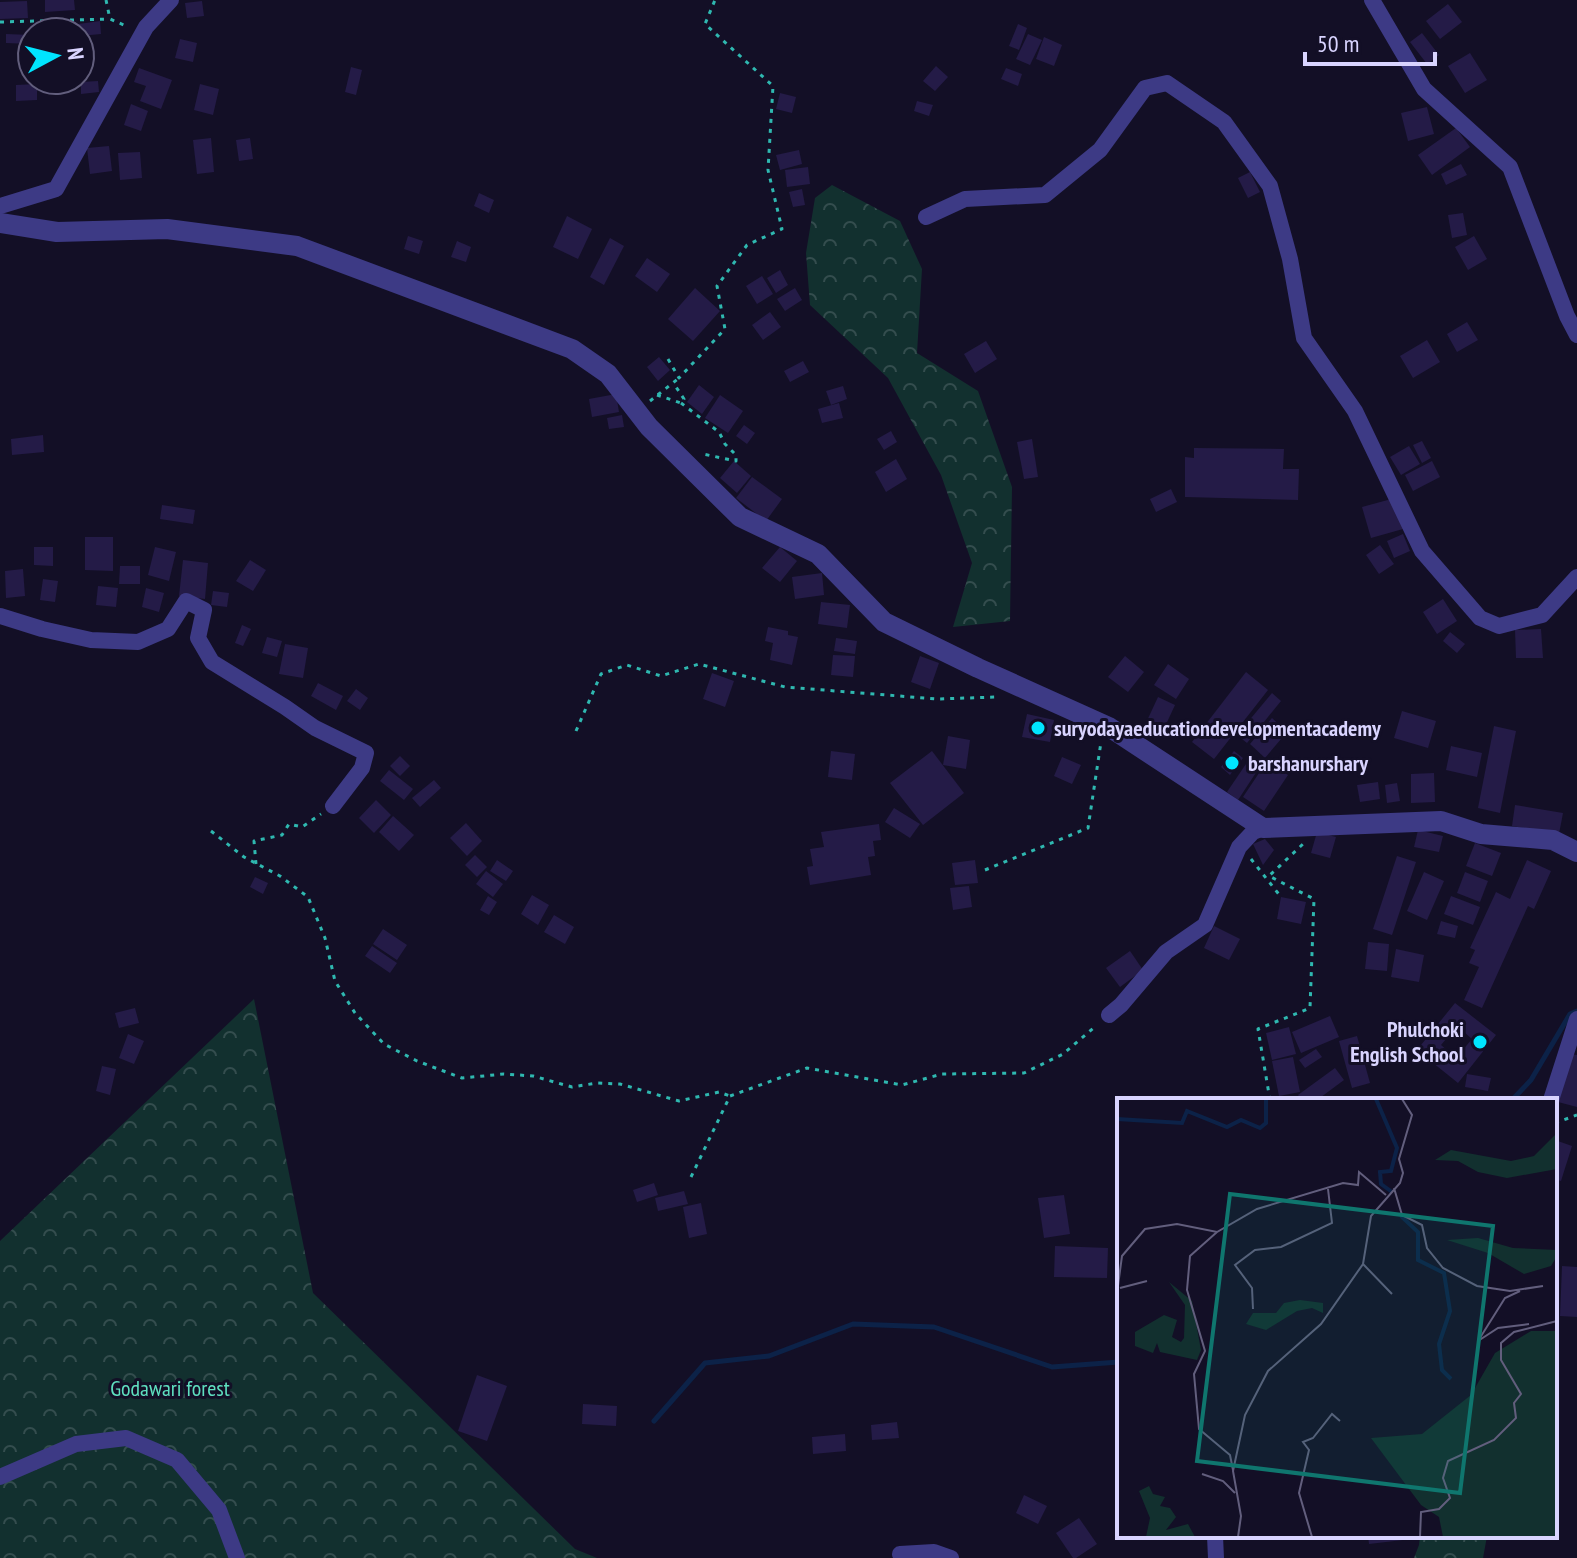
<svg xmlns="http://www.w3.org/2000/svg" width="1577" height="1558" font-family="'PT Sans Narrow',sans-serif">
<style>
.forest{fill:url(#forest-crowns)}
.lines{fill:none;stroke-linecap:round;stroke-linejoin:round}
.stream{stroke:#0c2248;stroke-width:5}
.building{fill:#241b47;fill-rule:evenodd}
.path{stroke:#2fb8b0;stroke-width:3;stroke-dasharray:4 6;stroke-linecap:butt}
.minor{stroke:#3d3a85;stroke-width:16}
.tertiary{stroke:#3d3a85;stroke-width:20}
.poi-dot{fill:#00e5ff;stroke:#130f26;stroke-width:3}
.labels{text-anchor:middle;stroke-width:6;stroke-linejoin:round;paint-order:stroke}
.poi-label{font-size:22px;font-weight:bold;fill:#d9d4ff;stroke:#130f26;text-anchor:start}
.park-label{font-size:22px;fill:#5fe0c0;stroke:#130f26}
.inset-river{fill:none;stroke:#0c2248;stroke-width:4}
.inset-road{fill:none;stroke:#625e7d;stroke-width:2}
.view{fill:#0f766e;fill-opacity:0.15;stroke:#0f766e;stroke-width:4}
.inset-edge{fill:none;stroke:#d9d4ff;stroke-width:4}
</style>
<defs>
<pattern id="forest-crowns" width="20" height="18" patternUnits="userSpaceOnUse" patternTransform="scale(2)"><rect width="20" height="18" fill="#12302f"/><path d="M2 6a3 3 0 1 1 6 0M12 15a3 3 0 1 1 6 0" fill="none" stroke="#344d4e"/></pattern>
</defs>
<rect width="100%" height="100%" fill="#130f26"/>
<g class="forest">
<polygon points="832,185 900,221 922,269 917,353 978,391 1012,487 1010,621 953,627 972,563 941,475 888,378 810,305 806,253 815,198"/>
<polygon points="254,999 313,1293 575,1549 597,1558 0,1558 0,1241"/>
<polygon points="1420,1536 1487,1536 1483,1558 1414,1558 1419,1545"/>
</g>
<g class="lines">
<g class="stream">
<polyline points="1512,1100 1531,1080 1570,1014 1577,1011"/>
<polyline points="654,1421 705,1363 769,1356 853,1324 934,1327 1052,1367 1119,1362"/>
</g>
</g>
<g class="building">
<polygon points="45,0 74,0 75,10 45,12"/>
<polygon points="27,1 28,18 0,19 0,2"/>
<polygon points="202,1 204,16 187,18 185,3"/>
<polygon points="1448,4 1462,22 1440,39 1426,21"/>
<polygon points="100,21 101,34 80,36 80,32 71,32 71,25"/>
<polygon points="1018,24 1027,28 1019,50 1009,46"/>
<polygon points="1422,33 1439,55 1427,64 1410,42"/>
<polygon points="6,34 31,35 31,44 6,43"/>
<polygon points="1028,34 1042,40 1030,65 1016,59"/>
<polygon points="1044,37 1062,45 1054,66 1036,59"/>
<polygon points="180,39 197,43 193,62 175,58"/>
<polygon points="1470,53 1487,80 1465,93 1448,66"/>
<polygon points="936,66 948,77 935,91 923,81"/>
<polygon points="351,67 362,70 356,95 345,92"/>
<polygon points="139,68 172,80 161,109 140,101 146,86 134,82"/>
<polygon points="1006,68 1022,74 1018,86 1001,79"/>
<polygon points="98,81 99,92 81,94 81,82"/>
<polygon points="37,84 37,100 16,101 16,85"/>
<polygon points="200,84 219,89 213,115 194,110"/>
<polygon points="780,93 796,97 792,113 776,109"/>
<polygon points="917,101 933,105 929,116 914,111"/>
<polygon points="131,104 148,111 141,131 124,125"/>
<polygon points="1427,107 1434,134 1408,141 1401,113"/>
<polygon points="1456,128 1470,147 1432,175 1418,155"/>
<polygon points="211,138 214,172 197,174 193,140"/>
<polygon points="250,138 253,159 239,161 236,140"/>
<polygon points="109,146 112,171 90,174 87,148"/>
<polygon points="799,150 802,164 780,170 776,155"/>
<polygon points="140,152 142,178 120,180 118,153"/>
<polygon points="1461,164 1467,175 1446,185 1441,174"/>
<polygon points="808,167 810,184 787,187 785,170"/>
<polygon points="1250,172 1260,192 1248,198 1238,178"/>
<polygon points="802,189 805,205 793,207 789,192"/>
<polygon points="479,193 494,200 489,213 474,206"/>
<polygon points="1463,213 1467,235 1452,238 1448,215"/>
<polygon points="567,216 592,229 578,259 553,247"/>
<polygon points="408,236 423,241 419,254 404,249"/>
<polygon points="1474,236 1487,259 1468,270 1455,247"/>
<polygon points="610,238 624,246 604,285 590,277"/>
<polygon points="457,241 471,247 466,262 451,257"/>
<polygon points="647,258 670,274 657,292 635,276"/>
<polygon points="780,270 788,285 776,293 767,278"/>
<polygon points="762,276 773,294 757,304 746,286"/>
<polygon points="695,288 720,311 693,341 668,319"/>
<polygon points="795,288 802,300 785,311 777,299"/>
<polygon points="770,312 781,327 763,340 752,325"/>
<polygon points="1467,322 1478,340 1457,352 1447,334"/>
<polygon points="1427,340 1440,362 1413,378 1400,356"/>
<polygon points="986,341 997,359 975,373 964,354"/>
<polygon points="659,357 670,370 658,381 647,367"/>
<polygon points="803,361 809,372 790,382 784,371"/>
<polygon points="699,385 714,397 702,414 687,402"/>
<polygon points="843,386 847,399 831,405 826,391"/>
<polygon points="616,394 619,412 592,417 589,399"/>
<polygon points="720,395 743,411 728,433 705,418"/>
<polygon points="839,403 843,418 822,423 818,409"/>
<polygon points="622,415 624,427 609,429 607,418"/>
<polygon points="744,425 755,433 747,444 736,436"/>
<polygon points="891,431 897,442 884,450 877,439"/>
<polygon points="43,435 44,452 12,455 11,439"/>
<polygon points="1032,439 1038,477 1024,479 1017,442"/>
<polygon points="1422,441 1431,458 1422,463 1413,445"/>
<polygon points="1409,446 1420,464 1401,475 1390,457"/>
<polygon points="1194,448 1284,449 1283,469 1299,469 1298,500 1185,497 1185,457 1194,458"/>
<polygon points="896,459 907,479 886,492 875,472"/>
<polygon points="734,461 751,476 737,493 720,478"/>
<polygon points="1432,461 1440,477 1413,491 1405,475"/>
<polygon points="752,477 782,499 766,521 736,498"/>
<polygon points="1171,489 1177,502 1156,512 1150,499"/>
<polygon points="1395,498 1403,529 1371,538 1362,507"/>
<polygon points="162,505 195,510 193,524 160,519"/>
<polygon points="1403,534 1410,551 1394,558 1387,541"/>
<polygon points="85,537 113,537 113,571 85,570"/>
<polygon points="1380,545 1394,564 1379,574 1366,555"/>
<polygon points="34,547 53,547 53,566 34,565"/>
<polygon points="155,547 176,552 169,581 148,575"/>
<polygon points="780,547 797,561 780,582 762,568"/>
<polygon points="183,560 208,563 205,599 179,596"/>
<polygon points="250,560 266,570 253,591 236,581"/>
<polygon points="120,566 140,566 140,584 119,584"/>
<polygon points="23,569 25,596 6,598 5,571"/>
<polygon points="822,573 824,595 795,599 792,577"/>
<polygon points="43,579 58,581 55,602 40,600"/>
<polygon points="98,586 118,588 116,607 96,605"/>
<polygon points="146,588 164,593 159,612 142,607"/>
<polygon points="213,591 229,593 227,607 211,605"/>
<polygon points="1443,599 1457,621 1437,634 1423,612"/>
<polygon points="821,602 850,605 847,628 818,624"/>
<polygon points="242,625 251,629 243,646 235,643"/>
<polygon points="768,627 788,631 788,635 798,637 792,665 770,660 773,643 765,641"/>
<polygon points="1541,629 1543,658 1516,658 1515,630"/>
<polygon points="1450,632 1465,644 1457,653 1443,641"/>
<polygon points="267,637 282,641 277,657 262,653"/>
<polygon points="836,638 857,641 855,654 834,651"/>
<polygon points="285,644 308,648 303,678 279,674"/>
<polygon points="833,655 855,656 853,677 831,675"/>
<polygon points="920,656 939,663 930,689 911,682"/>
<polygon points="1125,656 1144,672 1128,692 1108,677"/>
<polygon points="1168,664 1189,679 1176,699 1154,685"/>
<polygon points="1246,672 1268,690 1214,759 1192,742"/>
<polygon points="712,673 734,681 725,707 703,699"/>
<polygon points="318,683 343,696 336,710 311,696"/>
<polygon points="356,689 368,698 360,710 347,701"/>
<polygon points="1272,693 1281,701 1247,743 1237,735"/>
<polygon points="1158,697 1175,705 1162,733 1145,725"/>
<polygon points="1402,711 1436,721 1428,748 1394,738"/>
<polygon points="1027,714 1054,720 1050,742 1022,737"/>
<polygon points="1272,718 1287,732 1265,758 1250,744"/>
<polygon points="1494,726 1516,731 1500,813 1478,808"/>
<polygon points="948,736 970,740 966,769 943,765"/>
<polygon points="1451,746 1482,753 1477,777 1446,770"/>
<polygon points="831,751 855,754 852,780 828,777"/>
<polygon points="932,751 964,793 923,825 890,783"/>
<polygon points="1234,751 1243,758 1230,775 1221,767"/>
<polygon points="400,756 410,766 400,776 390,766"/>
<polygon points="1062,757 1081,765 1072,784 1054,776"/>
<polygon points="1248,761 1259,768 1238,800 1227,792"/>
<polygon points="1267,761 1288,775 1264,811 1243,797"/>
<polygon points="389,770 413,789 404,800 380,781"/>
<polygon points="1434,773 1435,802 1411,803 1411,774"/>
<polygon points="434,780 441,788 420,807 412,798"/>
<polygon points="1378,782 1380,799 1360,802 1357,785"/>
<polygon points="1397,783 1400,801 1387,803 1385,785"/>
<polygon points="376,800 391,815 374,833 359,818"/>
<polygon points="1515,805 1563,813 1559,834 1512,826"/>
<polygon points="894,808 920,824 910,838 885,822"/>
<polygon points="393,816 414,835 399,851 379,832"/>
<polygon points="466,823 482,841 467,856 450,838"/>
<polygon points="879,824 881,840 873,841 875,856 868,857 871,875 810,885 807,867 813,866 810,849 824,847 821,832"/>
<polygon points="1418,830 1443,836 1439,852 1414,847"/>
<polygon points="1317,832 1336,837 1330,858 1311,853"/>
<polygon points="1265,839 1274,850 1263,865 1253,844"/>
<polygon points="1475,843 1501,853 1492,876 1466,866"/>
<polygon points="475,855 487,867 477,877 465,865"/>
<polygon points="1397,856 1416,862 1392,935 1373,929"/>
<polygon points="497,860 513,871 506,881 490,871"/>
<polygon points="975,860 978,883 955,885 952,863"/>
<polygon points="1527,860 1551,871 1534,909 1528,906 1482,1008 1464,1000 1479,967 1469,963 1475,950 1470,948 1496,892 1510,899"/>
<polygon points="486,871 503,884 493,897 476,884"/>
<polygon points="1424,872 1444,881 1427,920 1407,911"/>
<polygon points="1465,872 1488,881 1480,902 1457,893"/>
<polygon points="255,877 268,883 263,894 250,887"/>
<polygon points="969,886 972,907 953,910 950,888"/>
<polygon points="532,895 549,905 538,925 521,914"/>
<polygon points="488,896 497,902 489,915 480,910"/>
<polygon points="1451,896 1480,907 1473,925 1444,914"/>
<polygon points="1281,897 1306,902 1301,924 1277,919"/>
<polygon points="554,915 574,927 565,944 544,932"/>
<polygon points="1441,921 1458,926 1455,938 1437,934"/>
<polygon points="1214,926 1240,939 1229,960 1204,948"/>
<polygon points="383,929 407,945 397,960 373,944"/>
<polygon points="1368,942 1389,944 1387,971 1365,969"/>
<polygon points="372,946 397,963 390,973 365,956"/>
<polygon points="1396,949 1424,955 1419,982 1391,977"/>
<polygon points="1130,951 1143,970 1120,987 1106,968"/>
<path d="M 1455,1003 L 1496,1035 L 1458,1083 L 1417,1050 ZM 1457,1026 L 1472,1039 L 1456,1058 L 1441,1045 Z"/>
<polygon points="135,1008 139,1023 119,1028 115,1013"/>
<polygon points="1330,1016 1339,1037 1301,1053 1292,1032"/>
<polygon points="1289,1027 1296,1054 1272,1060 1266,1033"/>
<polygon points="128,1034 144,1041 134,1064 119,1058"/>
<polygon points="1357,1036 1370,1083 1352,1088 1339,1041"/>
<polygon points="1316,1049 1322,1057 1305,1068 1299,1060"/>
<polygon points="1571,1054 1577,1055 1577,1107 1558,1102"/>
<polygon points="1293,1057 1300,1092 1279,1096 1272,1061"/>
<polygon points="102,1066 116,1069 110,1095 96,1091"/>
<polygon points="1335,1068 1344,1080 1317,1100 1302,1100 1298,1095"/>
<polygon points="1467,1074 1491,1078 1488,1091 1465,1087"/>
<polygon points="1555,1140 1572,1146 1561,1181 1555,1179"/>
<polygon points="654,1183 658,1195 637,1202 633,1190"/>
<polygon points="684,1191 688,1204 658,1211 655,1198"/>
<polygon points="1064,1195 1070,1234 1044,1238 1038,1198"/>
<polygon points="701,1203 707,1234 689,1238 683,1207"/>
<polygon points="1055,1246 1108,1248 1107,1278 1054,1277"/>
<polygon points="1562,1266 1577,1267 1577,1317 1560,1316"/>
<polygon points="477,1375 507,1386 487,1441 458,1431"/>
<polygon points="583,1404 617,1406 616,1426 582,1424"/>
<polygon points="897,1422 899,1438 872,1440 871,1425"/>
<polygon points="845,1434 846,1451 813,1454 812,1437"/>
<polygon points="1024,1495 1047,1506 1038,1524 1016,1513"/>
<polygon points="1079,1518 1097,1544 1076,1558 1073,1558 1056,1533"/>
<polygon points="1368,1536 1402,1536 1403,1540 1369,1544"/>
</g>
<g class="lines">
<g class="path">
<polyline points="106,0 110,19 126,26"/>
<polyline points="0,22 110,19"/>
<polyline points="668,359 679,378 725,329 717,286 747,245 782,229 768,170 773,86 705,24 715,0"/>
<polyline points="657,395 681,403 684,399 674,384"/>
<polyline points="650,401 679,378"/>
<polyline points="681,403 719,432 725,444 736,455 736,461 703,454"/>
<polyline points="576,731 601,674 627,665 661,676 699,664 785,687 937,699 997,697"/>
<polyline points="211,831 244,857 280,876 308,897 325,938 335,981 355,1013 384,1044 417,1061 462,1078 504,1074 533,1076 572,1087 597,1083 620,1084 679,1101 719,1092 730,1096"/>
<polyline points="1251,859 1281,897"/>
<polyline points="256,864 254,841 282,835 289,824 302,827 321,814"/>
<polyline points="985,870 1088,828 1101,742"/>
<polyline points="1270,1100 1258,1029 1310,1008 1314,899 1269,876 1303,844"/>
<polyline points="1555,1123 1577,1115"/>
<polyline points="691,1177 730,1096 807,1068 902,1085 942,1074 1024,1073 1063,1054 1097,1025"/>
</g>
<g class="minor">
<polyline points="1372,0 1424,89 1510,167 1567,316 1577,335"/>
<polyline points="0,206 56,189 146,27 171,0"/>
<polyline points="926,217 965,199 1045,195 1100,150 1145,88 1167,83 1224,122 1270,186 1290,259 1304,338 1355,411 1422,551 1480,618 1499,626 1542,615 1577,577"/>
<polyline points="0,616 42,629 91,640 138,642 168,629 186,601 204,610 198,638 212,662 285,707 315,728 366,753 362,768 333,806"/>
<polyline points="1109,1015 1121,1005 1166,952 1205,925 1239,847 1253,832 1263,828"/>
<polyline points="1551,1100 1577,1019"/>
<polyline points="0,1477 76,1444 126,1438 177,1460 219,1510 237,1558"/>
<polyline points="1215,1536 1216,1558"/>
<polyline points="905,1558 900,1554 934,1552 951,1558"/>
</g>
<polyline class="tertiary" points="0,223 57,232 167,229 297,246 572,349 608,374 649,427 740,517 818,554 884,622 978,668 1109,727 1263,828 1441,821 1481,834 1553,840 1577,852"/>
</g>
<g class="poi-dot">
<circle cx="1038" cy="728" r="8"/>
<circle cx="1232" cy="763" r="8"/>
<circle cx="1480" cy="1042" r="8"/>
</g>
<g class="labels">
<g class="poi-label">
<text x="1054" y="736">suryodayaeducationdevelopmentacademy</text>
<text x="1248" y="771">barshanurshary</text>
<text x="1464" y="1037" text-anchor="end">Phulchoki<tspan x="1464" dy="25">English School</tspan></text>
</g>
<g class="park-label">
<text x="170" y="1396">Godawari forest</text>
</g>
</g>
<g transform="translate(1117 1098)">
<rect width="440" height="440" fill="#130f26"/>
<path d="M 440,35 L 440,71 L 390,80 L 361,74 L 341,63 L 318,62 L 334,52 L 394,63 L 417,58 ZM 361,140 L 396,150 L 440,152 L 440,158 L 434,168 L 407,176 L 371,155 L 330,142 ZM 52,184 L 75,203 L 84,252 L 80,262 L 43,254 L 40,245 L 36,255 L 18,248 L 18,234 L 47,217 L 60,222 L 55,239 L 64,244 L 67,240 L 68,207 ZM 183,202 L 206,205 L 206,215 L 195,210 L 180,213 L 149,232 L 129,226 L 136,215 L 159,215 L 167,205 ZM 414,233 L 440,233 L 440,439 L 326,439 L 322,419 L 304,407 L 254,340 L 305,336 L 354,297 L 378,255 ZM 32,388 L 36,396 L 48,399 L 43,408 L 53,410 L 59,419 L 49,432 L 71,426 L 78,439 L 29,439 L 33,420 L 22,393 Z" fill="#12302f"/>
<path class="inset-river" d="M 259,1 L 280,50 L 274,73 L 263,74 L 264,86 L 275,94M 0,21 L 65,25 L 70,13 L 110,29 L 124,22 L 143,30 L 149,25 L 149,1M 284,118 L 301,134 L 301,162 L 327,175 L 333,213 L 322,246 L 325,272 L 334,281"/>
<path class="inset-road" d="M 277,90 L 285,117 L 305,127 L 310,150 L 326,170 L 360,188 L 393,193 L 426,188M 100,134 L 73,158 L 70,192 L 88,253 L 77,276 L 82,331 L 113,357 L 116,372M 246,166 L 275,196M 3,190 L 30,183M 403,193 L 388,200 L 361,243 L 381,230 L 412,226M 0,195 L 5,158 L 28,131 L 60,126 L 100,134 L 140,111 L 226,85 L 241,87 L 242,74 L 269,97M 136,211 L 135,190 L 118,167 L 138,152 L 164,149 L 215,125 L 211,91M 85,376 L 106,383 L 118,395M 121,439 L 124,418 L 116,373 L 128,317 L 151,273 L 204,226 L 246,166 L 254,118 L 283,85 L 286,75 L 282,61 L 295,17 L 285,1M 195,439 L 182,395 L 192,352 L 186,344 L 196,340 L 215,316 L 223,323M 303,439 L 304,414 L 322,411 L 333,400 L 326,380 L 331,363 L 377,342 L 399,320 L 397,305 L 404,296 L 384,262 L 384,245 L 397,234 L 440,223"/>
<path class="view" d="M 113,96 L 376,128 L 343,395 L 80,363 Z"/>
<rect width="440" height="440" class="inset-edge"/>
</g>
<g transform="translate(56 56) rotate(83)"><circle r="38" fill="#130f26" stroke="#625e7d" stroke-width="2"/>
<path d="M0-6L14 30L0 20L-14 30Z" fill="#00e5ff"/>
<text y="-12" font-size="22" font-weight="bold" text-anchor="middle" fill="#d9d4ff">N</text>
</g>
<path d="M1305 52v12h130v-12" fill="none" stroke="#d9d4ff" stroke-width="4"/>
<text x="1317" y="52" font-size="24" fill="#d9d4ff" stroke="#130f26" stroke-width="6" paint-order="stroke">50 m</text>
</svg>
